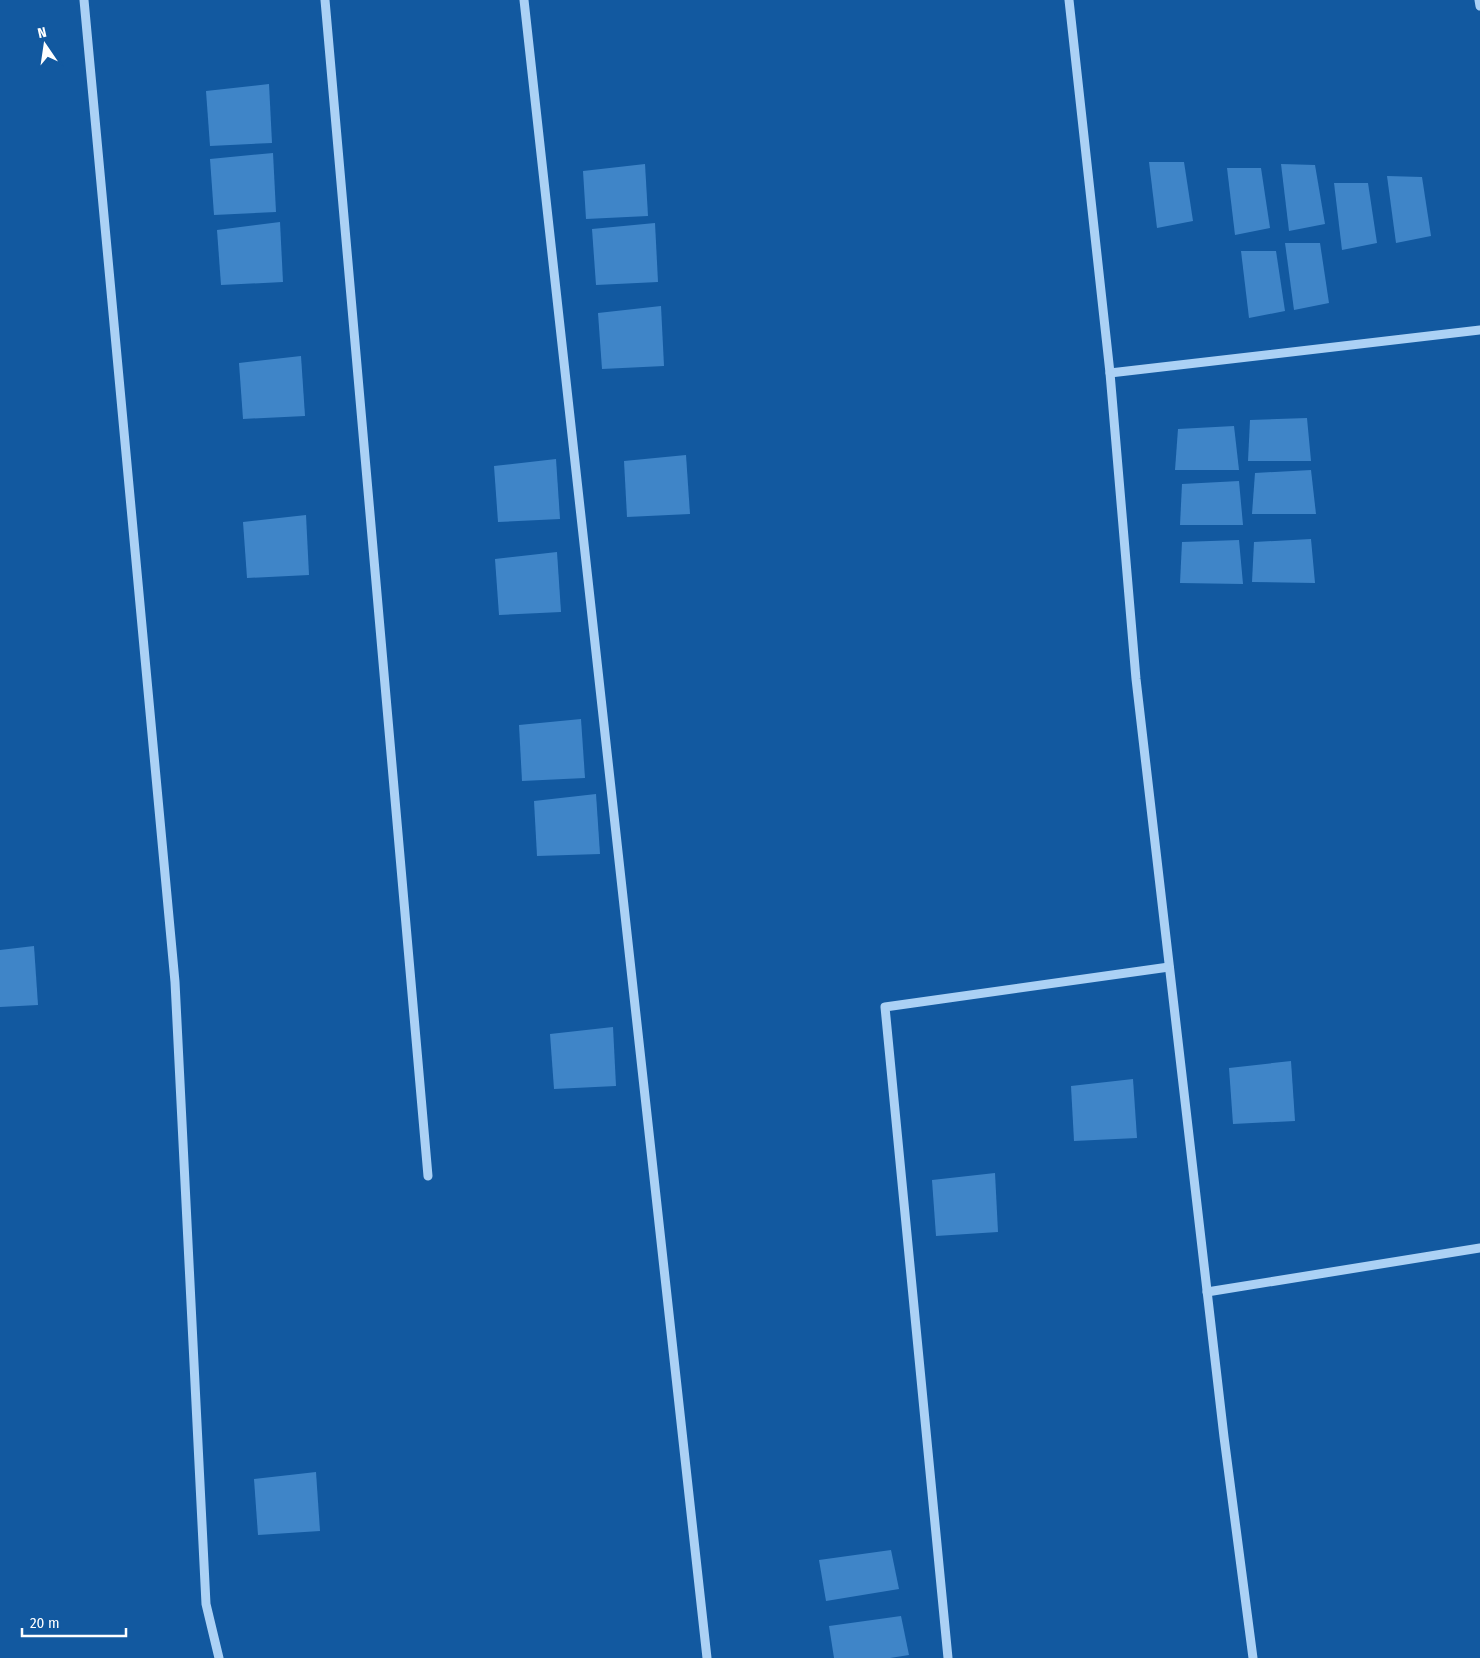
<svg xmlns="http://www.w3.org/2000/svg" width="1480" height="1658" font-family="'Fira Sans Condensed',sans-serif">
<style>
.building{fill:#3f85c8}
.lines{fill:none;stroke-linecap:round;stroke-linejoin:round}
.minor{stroke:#abd1f5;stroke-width:9}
</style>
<rect width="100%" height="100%" fill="#1259a0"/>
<g class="building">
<polygon points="269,84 272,143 210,146 206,91"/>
<polygon points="273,153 276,212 214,215 210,159"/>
<polygon points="1149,162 1184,162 1193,221 1157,228"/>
<polygon points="645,164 648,216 586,219 583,171"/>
<polygon points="1281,164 1315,165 1325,224 1289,231"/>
<polygon points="1227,168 1261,168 1270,228 1235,235"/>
<polygon points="1387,176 1422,177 1431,236 1396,243"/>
<polygon points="1334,183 1368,183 1377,243 1342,250"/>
<polygon points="280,222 283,282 221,285 217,230"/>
<polygon points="655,223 658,282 596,285 592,229"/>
<polygon points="1285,243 1320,243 1329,303 1294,310"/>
<polygon points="1241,251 1276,251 1285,311 1249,318"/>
<polygon points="661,306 664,366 602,369 598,313"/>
<polygon points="301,356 305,416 243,419 239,363"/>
<polygon points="1307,418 1311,461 1248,461 1250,420"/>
<polygon points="1234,426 1239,470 1175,470 1178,429"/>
<polygon points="686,455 690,514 627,517 624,461"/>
<polygon points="556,459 560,519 498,522 494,466"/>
<polygon points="1311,470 1316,514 1252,514 1255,473"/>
<polygon points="1239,481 1243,525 1180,525 1182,484"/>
<polygon points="306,515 309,575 247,578 243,522"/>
<polygon points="1311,539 1315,583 1252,582 1254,542"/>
<polygon points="1239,540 1243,584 1180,583 1182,542"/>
<polygon points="557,552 561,612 499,615 495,559"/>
<polygon points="581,719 585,778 522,781 519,725"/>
<polygon points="596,794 600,854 537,856 534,801"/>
<polygon points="34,946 38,1005 0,1007 0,950"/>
<polygon points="613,1027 616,1086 554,1089 550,1034"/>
<polygon points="1291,1061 1295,1121 1233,1124 1229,1068"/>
<polygon points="1133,1079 1137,1138 1074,1141 1071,1086"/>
<polygon points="995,1173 998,1232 936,1236 932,1180"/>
<polygon points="316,1472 320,1531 258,1535 254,1479"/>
<polygon points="891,1550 899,1589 826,1601 819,1560"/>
<polygon points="901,1616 909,1655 890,1658 834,1658 829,1626"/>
</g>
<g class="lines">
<g class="minor">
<polyline points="84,0 175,982 206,1604 219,1658"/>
<polyline points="325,0 428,1176"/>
<polyline points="524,0 707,1658"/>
<polyline points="1069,0 1110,373 1136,679 1224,1437 1253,1658"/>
<polyline points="1479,0 1480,6"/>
<polyline points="1110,373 1480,330"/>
<polyline points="1207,1292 1480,1248"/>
<polyline points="948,1658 885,1007 1169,967"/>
</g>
</g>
<g transform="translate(45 45) rotate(347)" stroke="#1259a0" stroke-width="4" paint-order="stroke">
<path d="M0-4L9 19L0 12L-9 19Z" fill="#ffffff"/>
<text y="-8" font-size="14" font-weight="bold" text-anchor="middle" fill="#ffffff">N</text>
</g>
<path d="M22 1628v8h104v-8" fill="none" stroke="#ffffff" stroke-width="2.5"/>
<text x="30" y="1628" font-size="15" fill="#ffffff" stroke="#1259a0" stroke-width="4" paint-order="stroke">20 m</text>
</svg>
